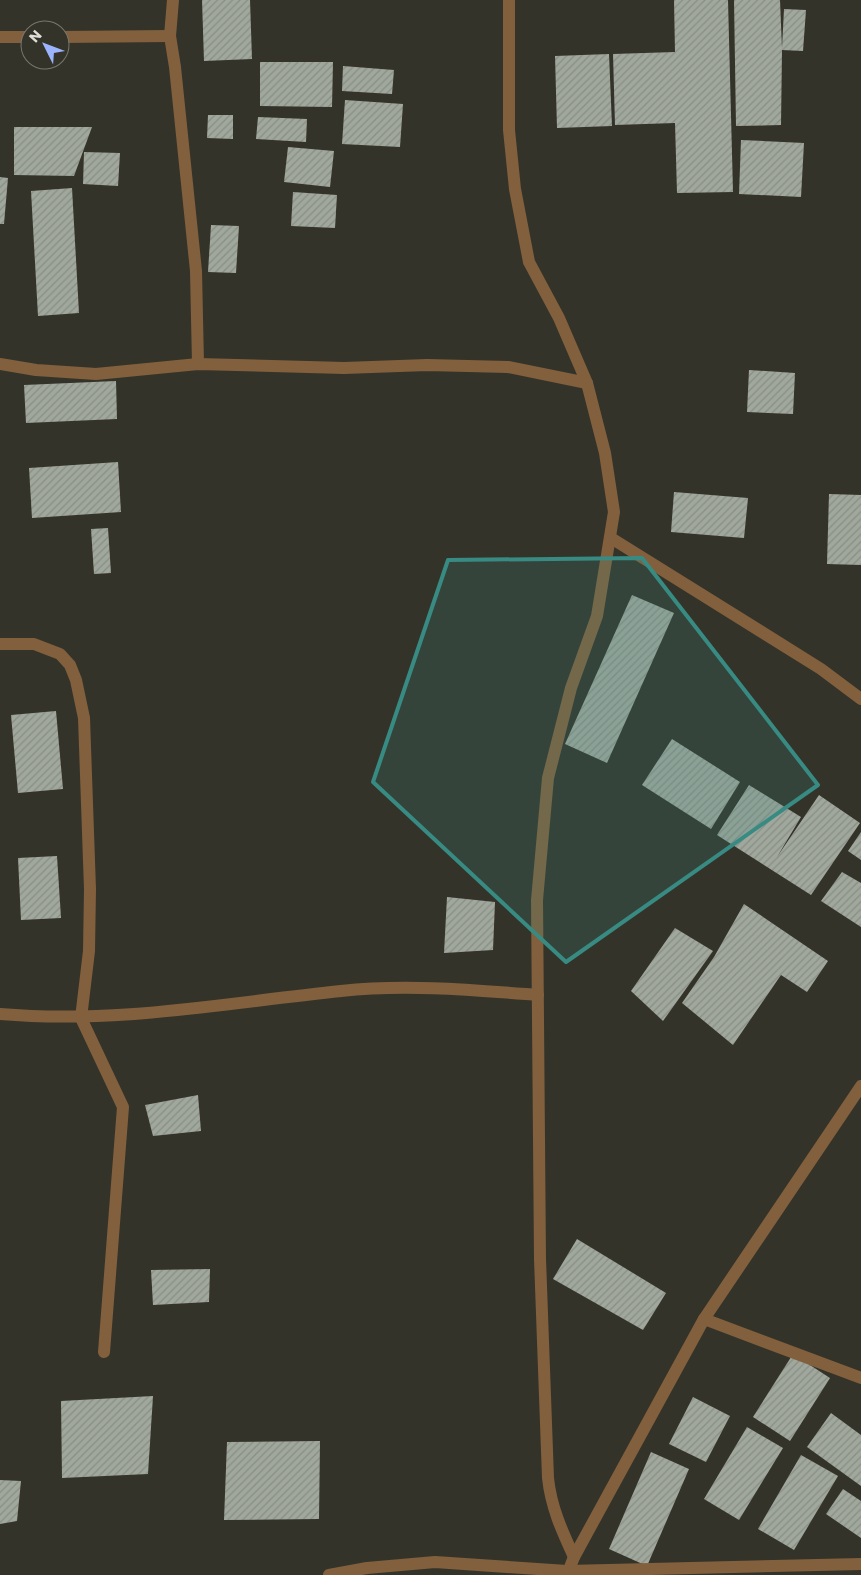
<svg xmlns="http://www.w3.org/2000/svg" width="861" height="1575" font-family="Poppins,sans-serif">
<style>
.building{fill:url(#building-hatch)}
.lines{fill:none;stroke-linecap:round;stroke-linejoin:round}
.minor{stroke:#82603d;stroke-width:12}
.marked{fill:#388b83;fill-opacity:0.2;stroke:#388b83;stroke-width:4;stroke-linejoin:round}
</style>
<defs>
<pattern id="building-hatch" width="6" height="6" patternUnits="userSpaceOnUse" patternTransform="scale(1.25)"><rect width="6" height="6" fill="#a0a79c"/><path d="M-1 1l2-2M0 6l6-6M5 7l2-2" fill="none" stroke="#898e85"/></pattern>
</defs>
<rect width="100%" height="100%" fill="#343329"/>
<g class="building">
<polygon points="202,0 250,0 252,59 204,61"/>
<polygon points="674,0 728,0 733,192 677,193 675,123 615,125 613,54 675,52"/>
<polygon points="734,0 780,0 782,48 784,9 806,10 803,51 782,50 781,125 736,126"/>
<polygon points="609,54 612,126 557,128 555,56"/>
<polygon points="260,62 333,62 332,107 260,106"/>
<polygon points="343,66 394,70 392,94 342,91"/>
<polygon points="345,100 403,104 400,147 342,144"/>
<polygon points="208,115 233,115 233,139 207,138"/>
<polygon points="258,117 307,119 306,142 256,139"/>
<polygon points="14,127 92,127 74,176 14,175"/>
<polygon points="741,140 804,143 801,197 739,194"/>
<polygon points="288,147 334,151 330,187 284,182"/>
<polygon points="84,152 120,153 118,186 83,184"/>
<polygon points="0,177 8,178 4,224 0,224"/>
<polygon points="72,188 79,313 38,316 31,191"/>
<polygon points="293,192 337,195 335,228 291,226"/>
<polygon points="211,225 239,226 236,273 208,272"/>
<polygon points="749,370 795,373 793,414 747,412"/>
<polygon points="116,381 117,419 26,423 24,385"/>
<polygon points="118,462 121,512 32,518 29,468"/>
<polygon points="674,492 748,498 744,538 671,532"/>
<polygon points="829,494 861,495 861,565 827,564"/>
<polygon points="108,528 111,573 94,574 91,529"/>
<polygon points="632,595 674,613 607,763 565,744"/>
<polygon points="56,711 63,789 18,793 11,715"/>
<polygon points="672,739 740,782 711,829 642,785"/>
<polygon points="749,785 801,817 777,857 819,795 860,823 811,895 717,835"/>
<polygon points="861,832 861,860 848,851"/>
<polygon points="57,856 61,918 21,920 18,858"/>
<polygon points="842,872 861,883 861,927 821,901"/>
<polygon points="447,897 495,902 493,950 444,953"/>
<polygon points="744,904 828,961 807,992 781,975 733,1045 682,1003 714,957"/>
<polygon points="675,928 713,951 663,1021 631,991"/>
<polygon points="198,1095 201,1131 153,1136 145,1105"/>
<polygon points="577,1239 666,1293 643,1330 553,1279"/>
<polygon points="210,1269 209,1302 153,1305 151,1270"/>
<polygon points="793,1354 830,1378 790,1441 753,1417"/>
<polygon points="153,1396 148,1474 62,1478 61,1401"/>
<polygon points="693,1397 730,1416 706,1462 669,1444"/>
<polygon points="831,1413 861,1435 861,1486 807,1447"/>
<polygon points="747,1427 783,1448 739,1520 704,1499"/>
<polygon points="320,1441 319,1519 224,1520 227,1442"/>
<polygon points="651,1452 689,1469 647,1566 609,1549"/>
<polygon points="801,1455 838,1476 794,1550 758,1529"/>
<polygon points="0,1480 21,1481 17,1521 0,1524"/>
<polygon points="843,1489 861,1501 861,1538 826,1514"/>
</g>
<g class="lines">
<g class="minor">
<polyline points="173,0 170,36 175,67 196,271 198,364"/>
<path d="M 509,0 L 509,130 L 515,189 L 529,262 L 559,318 L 587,383 L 605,453 L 614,512 L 597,616 L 571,688 L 548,778 L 537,900 L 540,1259 L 548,1478 C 551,1507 562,1531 574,1557"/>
<polyline points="0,37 30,37"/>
<polyline points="60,37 170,36"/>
<polyline points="0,364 36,370 96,374 198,364 344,368 427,365 508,367 587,383"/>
<polyline points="611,538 821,669 861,699"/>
<polyline points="0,644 34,644 60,654 70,665 76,680 84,718 90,889 89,951 81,1018 123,1107 104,1352"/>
<path d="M 0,1014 C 118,1024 224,1003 341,991 C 406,984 473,990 538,995"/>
<polyline points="704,1319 861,1378"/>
<polyline points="329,1575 367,1568 435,1562 567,1571 861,1564"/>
<polyline points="567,1575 574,1557 704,1319 861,1086"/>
</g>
</g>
<path class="marked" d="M 642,558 L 818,785 L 566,962 L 373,782 L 448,560 Z"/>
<g transform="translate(45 45) rotate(312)"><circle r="24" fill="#343329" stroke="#78776f"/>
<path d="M0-4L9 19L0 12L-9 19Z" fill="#9cb4fd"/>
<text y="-8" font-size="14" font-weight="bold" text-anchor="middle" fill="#deddd7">N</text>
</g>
</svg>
